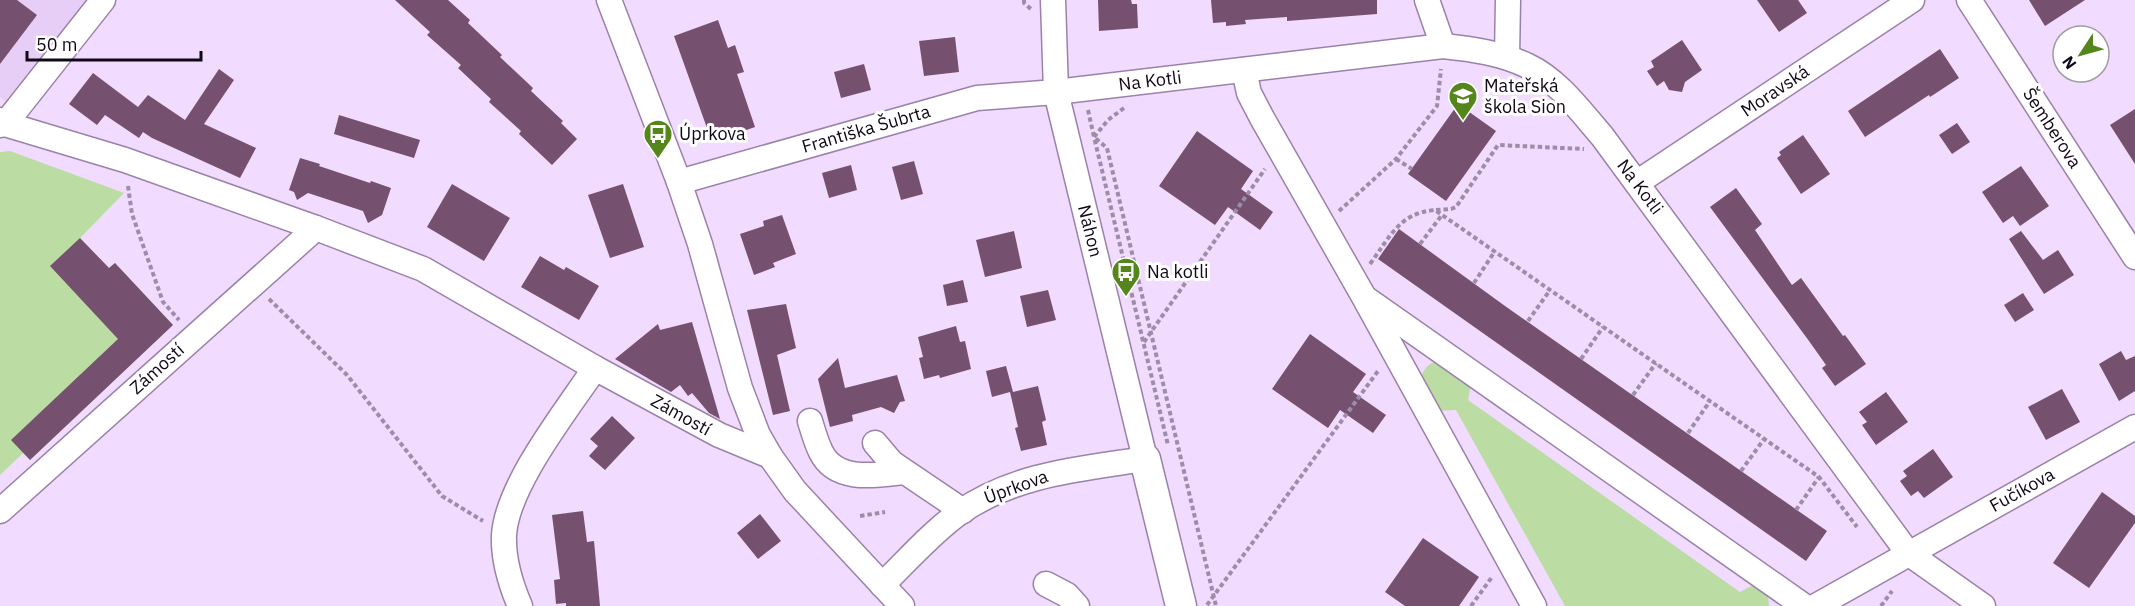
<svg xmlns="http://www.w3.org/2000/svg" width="2135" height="606" font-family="'IBM Plex Sans',sans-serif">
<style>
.built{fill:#e7cef6}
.green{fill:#bbdca3}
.building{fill:#75516f}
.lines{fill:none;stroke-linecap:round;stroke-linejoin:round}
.minor-casing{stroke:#9b82aa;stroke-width:27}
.major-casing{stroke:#9b82aa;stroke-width:33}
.path{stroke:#9e8da9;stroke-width:4;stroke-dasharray:4.5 3;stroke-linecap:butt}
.minor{stroke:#fff;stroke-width:24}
.major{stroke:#fff;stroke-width:30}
.labels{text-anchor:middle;stroke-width:6;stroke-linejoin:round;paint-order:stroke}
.street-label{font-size:18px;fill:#110817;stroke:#fff}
.poi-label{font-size:18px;fill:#110817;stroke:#fff;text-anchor:start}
</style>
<rect width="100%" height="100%" fill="#f1dbfe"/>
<polygon class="built" points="0,0 87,0 5,101 0,97"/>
<g class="green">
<polygon points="10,151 124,193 80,238 109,268 115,263 173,325 30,460 23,453 0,475 0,152"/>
<path d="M 1437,361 L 1472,379 L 1468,400 L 1740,592 L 1759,582 L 1768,595 L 1769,606 L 1565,606 L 1456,410 L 1435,411 L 1420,381 C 1422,371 1427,364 1437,361 Z"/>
</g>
<g class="building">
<polygon points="0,0 17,0 37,15 0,64"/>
<polygon points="395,0 448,0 470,20 468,23 502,55 500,57 533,88 531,91 563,121 561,123 577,139 552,165 519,134 521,131 489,102 491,99 458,68 461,65 427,35 430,32"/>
<polygon points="1098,0 1131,0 1132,4 1137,4 1138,28 1099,31"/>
<polygon points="1211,0 1377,0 1377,14 1287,21 1287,17 1245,20 1246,24 1226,26 1226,22 1213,23"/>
<polygon points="1757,0 1798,0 1807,13 1779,32"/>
<polygon points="2029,0 2085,0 2045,26"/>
<polygon points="718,20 728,48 735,45 744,72 737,74 755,127 712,142 674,36"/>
<polygon points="955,37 959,72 924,76 919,41"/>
<polygon points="1682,40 1702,70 1685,82 1682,92 1669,90 1664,81 1657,86 1647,71 1654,67 1651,61"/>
<polygon points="1940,49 1959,78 1930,97 1929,95 1865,137 1848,111"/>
<polygon points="864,64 871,90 841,98 834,72"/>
<polygon points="219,69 234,80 204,124 256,148 240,178 152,138 143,132 139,138 105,115 97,125 69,104 93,73 138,107 148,95 185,120"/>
<polygon points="1458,104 1496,131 1446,201 1408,174"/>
<polygon points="2135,109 2135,164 2110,125"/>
<polygon points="339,115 420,140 414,158 334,134"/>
<polygon points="1957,123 1970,142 1952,154 1939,135"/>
<polygon points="1197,131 1253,171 1241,189 1273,212 1260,230 1228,207 1215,225 1159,186"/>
<polygon points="1803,135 1830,174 1801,194 1777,158 1781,155 1779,152"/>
<polygon points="300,158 320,164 319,166 370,183 371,181 391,188 382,215 368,223 363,211 308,193 297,200 294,192 289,190"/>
<polygon points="914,161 923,194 901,200 892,167"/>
<polygon points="851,165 857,190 829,198 822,173"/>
<polygon points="2021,166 2049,206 2020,226 2013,216 2003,223 1982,192"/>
<polygon points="452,184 510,218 484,261 427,227"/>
<polygon points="623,184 644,247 610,258 588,195"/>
<polygon points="1736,188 1762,224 1755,230 1792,285 1801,278 1843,336 1845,335 1866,364 1835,386 1822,368 1826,365 1809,341 1710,207"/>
<polygon points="782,215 796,254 773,263 775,267 754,275 740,234 764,226 763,221"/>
<polygon points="1399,229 1505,306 1827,531 1806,561 1378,259"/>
<polygon points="1014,231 1022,268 985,277 976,240"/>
<polygon points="2021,231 2043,260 2058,250 2074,275 2044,294 2009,239"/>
<polygon points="80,238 109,268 115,263 173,325 30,460 11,440 118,339 50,266"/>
<polygon points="540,256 564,270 566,267 599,286 579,320 521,287"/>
<polygon points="963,280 968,302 947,306 943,285"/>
<polygon points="1048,290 1056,320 1027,327 1020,296"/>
<polygon points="2023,293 2034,310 2015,322 2004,305"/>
<polygon points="786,304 796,348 777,355 790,411 773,415 747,310"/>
<polygon points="692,322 720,419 709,413 692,393 688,396 680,385 671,392 615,359 658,324 660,330"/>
<polygon points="956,326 960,342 965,341 971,369 940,378 939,375 924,379 919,358 923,357 918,337"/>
<polygon points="1310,334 1366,374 1353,392 1386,415 1373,433 1340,410 1328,428 1272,389"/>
<polygon points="2121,351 2126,360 2135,356 2135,391 2119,401 2099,364"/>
<polygon points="838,358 845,388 897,375 905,401 900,402 894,413 881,407 852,415 853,421 830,427 818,379"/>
<polygon points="1006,366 1013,392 1038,386 1046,420 1042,422 1047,445 1021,451 1015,428 1018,427 1010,392 992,397 986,371"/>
<polygon points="2062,389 2080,422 2046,440 2028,407"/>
<polygon points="1886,392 1908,422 1876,445 1862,425 1867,422 1859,412"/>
<polygon points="612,416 635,438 605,470 589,456 598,446 590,439"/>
<polygon points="1933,449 1953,477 1924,498 1918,491 1911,496 1900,481 1907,476 1903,471"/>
<polygon points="2102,492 2135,516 2135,523 2089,588 2053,563"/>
<polygon points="583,511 587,542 594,541 600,606 566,606 566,603 556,604 554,580 560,579 552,515"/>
<polygon points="760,514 781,541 758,559 737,533"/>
<polygon points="1423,538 1479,577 1459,606 1405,606 1385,592"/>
</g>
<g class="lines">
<g class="minor-casing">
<g id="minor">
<polyline points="609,0 679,182 700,244 740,388 758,435 770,456 795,491 902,606"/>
<polyline points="1427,0 1443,46"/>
<polyline points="1969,0 2135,257"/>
<polyline points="1507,57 1508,0"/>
<polyline points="1244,70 1249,93 1262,118 1364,297 1534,606"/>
<polyline points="0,120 5,124 125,160 316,228 423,269 595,368 719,435 770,456"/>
<polyline points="0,125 5,124 103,0"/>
<path d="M 679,182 L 977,98 L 1056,92 L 1443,46 C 1472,49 1501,53 1528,66 C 1558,80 1581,112 1602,136 L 1908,553 L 1983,606"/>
<polyline points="1638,182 1912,0"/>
<polyline points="1368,300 1804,606"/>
<path d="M 810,421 C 813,431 816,442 821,452 C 836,483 877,475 904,472"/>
<polyline points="875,443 892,463 963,511"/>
<polyline points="0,511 316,228"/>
<polyline points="1046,584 1067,595 1077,606"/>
<path d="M 882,585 C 907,561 931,533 959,513 C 1014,474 1080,469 1145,459 L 1056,92 L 1053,0"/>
<path d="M 520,606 C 511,585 503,558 504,535 C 507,485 567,410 595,368"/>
<polyline points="1816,606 2135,427"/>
</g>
</g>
<g class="major-casing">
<polyline id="major" points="1145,459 1181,606"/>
</g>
<g class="path">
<polyline points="1024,0 1024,3 1031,9"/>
<polyline points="1124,108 1108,120 1094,137 1168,445"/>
<polyline points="1088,110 1094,137 1107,148 1216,606"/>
<polyline points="1396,159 1412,169"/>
<polyline points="128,186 132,214 163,302 179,320"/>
<polyline points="1436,210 1451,209 1456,207 1498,145 1584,149"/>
<polyline points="1339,211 1396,159 1437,106 1441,69"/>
<polyline points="1420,244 1442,215"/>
<path d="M 1370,264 C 1390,237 1399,213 1435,210 L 1819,477 L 1857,527"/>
<polyline points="1474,283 1495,251"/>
<polyline points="269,299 347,375 442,496 483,521"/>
<polyline points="1528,321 1550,290"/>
<polyline points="1144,342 1265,169"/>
<polyline points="1581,359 1603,327"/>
<polyline points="1633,395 1656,363"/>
<polyline points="1688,433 1710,401"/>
<polyline points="1741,471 1764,439"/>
<polyline points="1796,510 1819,477"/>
<polyline points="860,516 885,512"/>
<polyline points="1207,605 1378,371"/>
<polyline points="1471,606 1492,577"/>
<polyline points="1881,606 1892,591"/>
</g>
<use href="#minor" class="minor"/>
<use href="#major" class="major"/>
</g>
<defs>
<g id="school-pin" transform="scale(1.5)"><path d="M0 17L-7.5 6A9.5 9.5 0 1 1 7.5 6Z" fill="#54861c" stroke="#fff"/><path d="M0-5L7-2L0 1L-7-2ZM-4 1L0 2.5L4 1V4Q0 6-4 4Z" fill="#fff"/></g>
<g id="bus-pin" transform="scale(1.5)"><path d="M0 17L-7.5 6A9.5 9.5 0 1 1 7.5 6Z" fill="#54861c" stroke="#fff"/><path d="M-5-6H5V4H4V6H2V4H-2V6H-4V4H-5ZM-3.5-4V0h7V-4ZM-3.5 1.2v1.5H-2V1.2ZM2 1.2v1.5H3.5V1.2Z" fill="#fff"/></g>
</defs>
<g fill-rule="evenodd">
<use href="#school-pin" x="1463" y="96"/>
<use href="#bus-pin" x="658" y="134"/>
<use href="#bus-pin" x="1126" y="272"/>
</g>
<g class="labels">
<g class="street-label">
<text transform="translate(1150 81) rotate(-7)" y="6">Na Kotli</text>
<text transform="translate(1775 91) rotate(-34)" y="6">Moravská</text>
<text transform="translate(2052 128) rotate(57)" y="6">Šemberova</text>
<text transform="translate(866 129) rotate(-16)" y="6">Františka Šubrta</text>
<text transform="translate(1640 187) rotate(53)" y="6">Na Kotli</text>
<text transform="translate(1090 231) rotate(76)" y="6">Náhon</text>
<text transform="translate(157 369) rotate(-42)" y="6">Zámostí</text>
<text transform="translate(681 415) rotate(29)" y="6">Zámostí</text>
<text transform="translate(1016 487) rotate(-20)" y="6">Úprkova</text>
<text transform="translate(2022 490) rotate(-29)" y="6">Fučíkova</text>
</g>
<g class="poi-label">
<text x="1484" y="92">Mateřská<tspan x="1484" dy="21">škola Sion</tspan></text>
<text x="679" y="140">Úprkova</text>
<text x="1147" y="278">Na kotli</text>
</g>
</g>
<g transform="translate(2081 54) rotate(234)"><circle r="28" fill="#ffffff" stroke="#a09ca2" stroke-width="1.5"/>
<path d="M0-4.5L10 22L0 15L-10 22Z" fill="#54861c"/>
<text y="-9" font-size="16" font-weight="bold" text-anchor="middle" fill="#110817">N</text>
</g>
<path d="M27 51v9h174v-9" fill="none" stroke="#110817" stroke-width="3"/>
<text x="36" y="51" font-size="18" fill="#110817" stroke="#ffffff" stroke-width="4.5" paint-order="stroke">50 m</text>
</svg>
